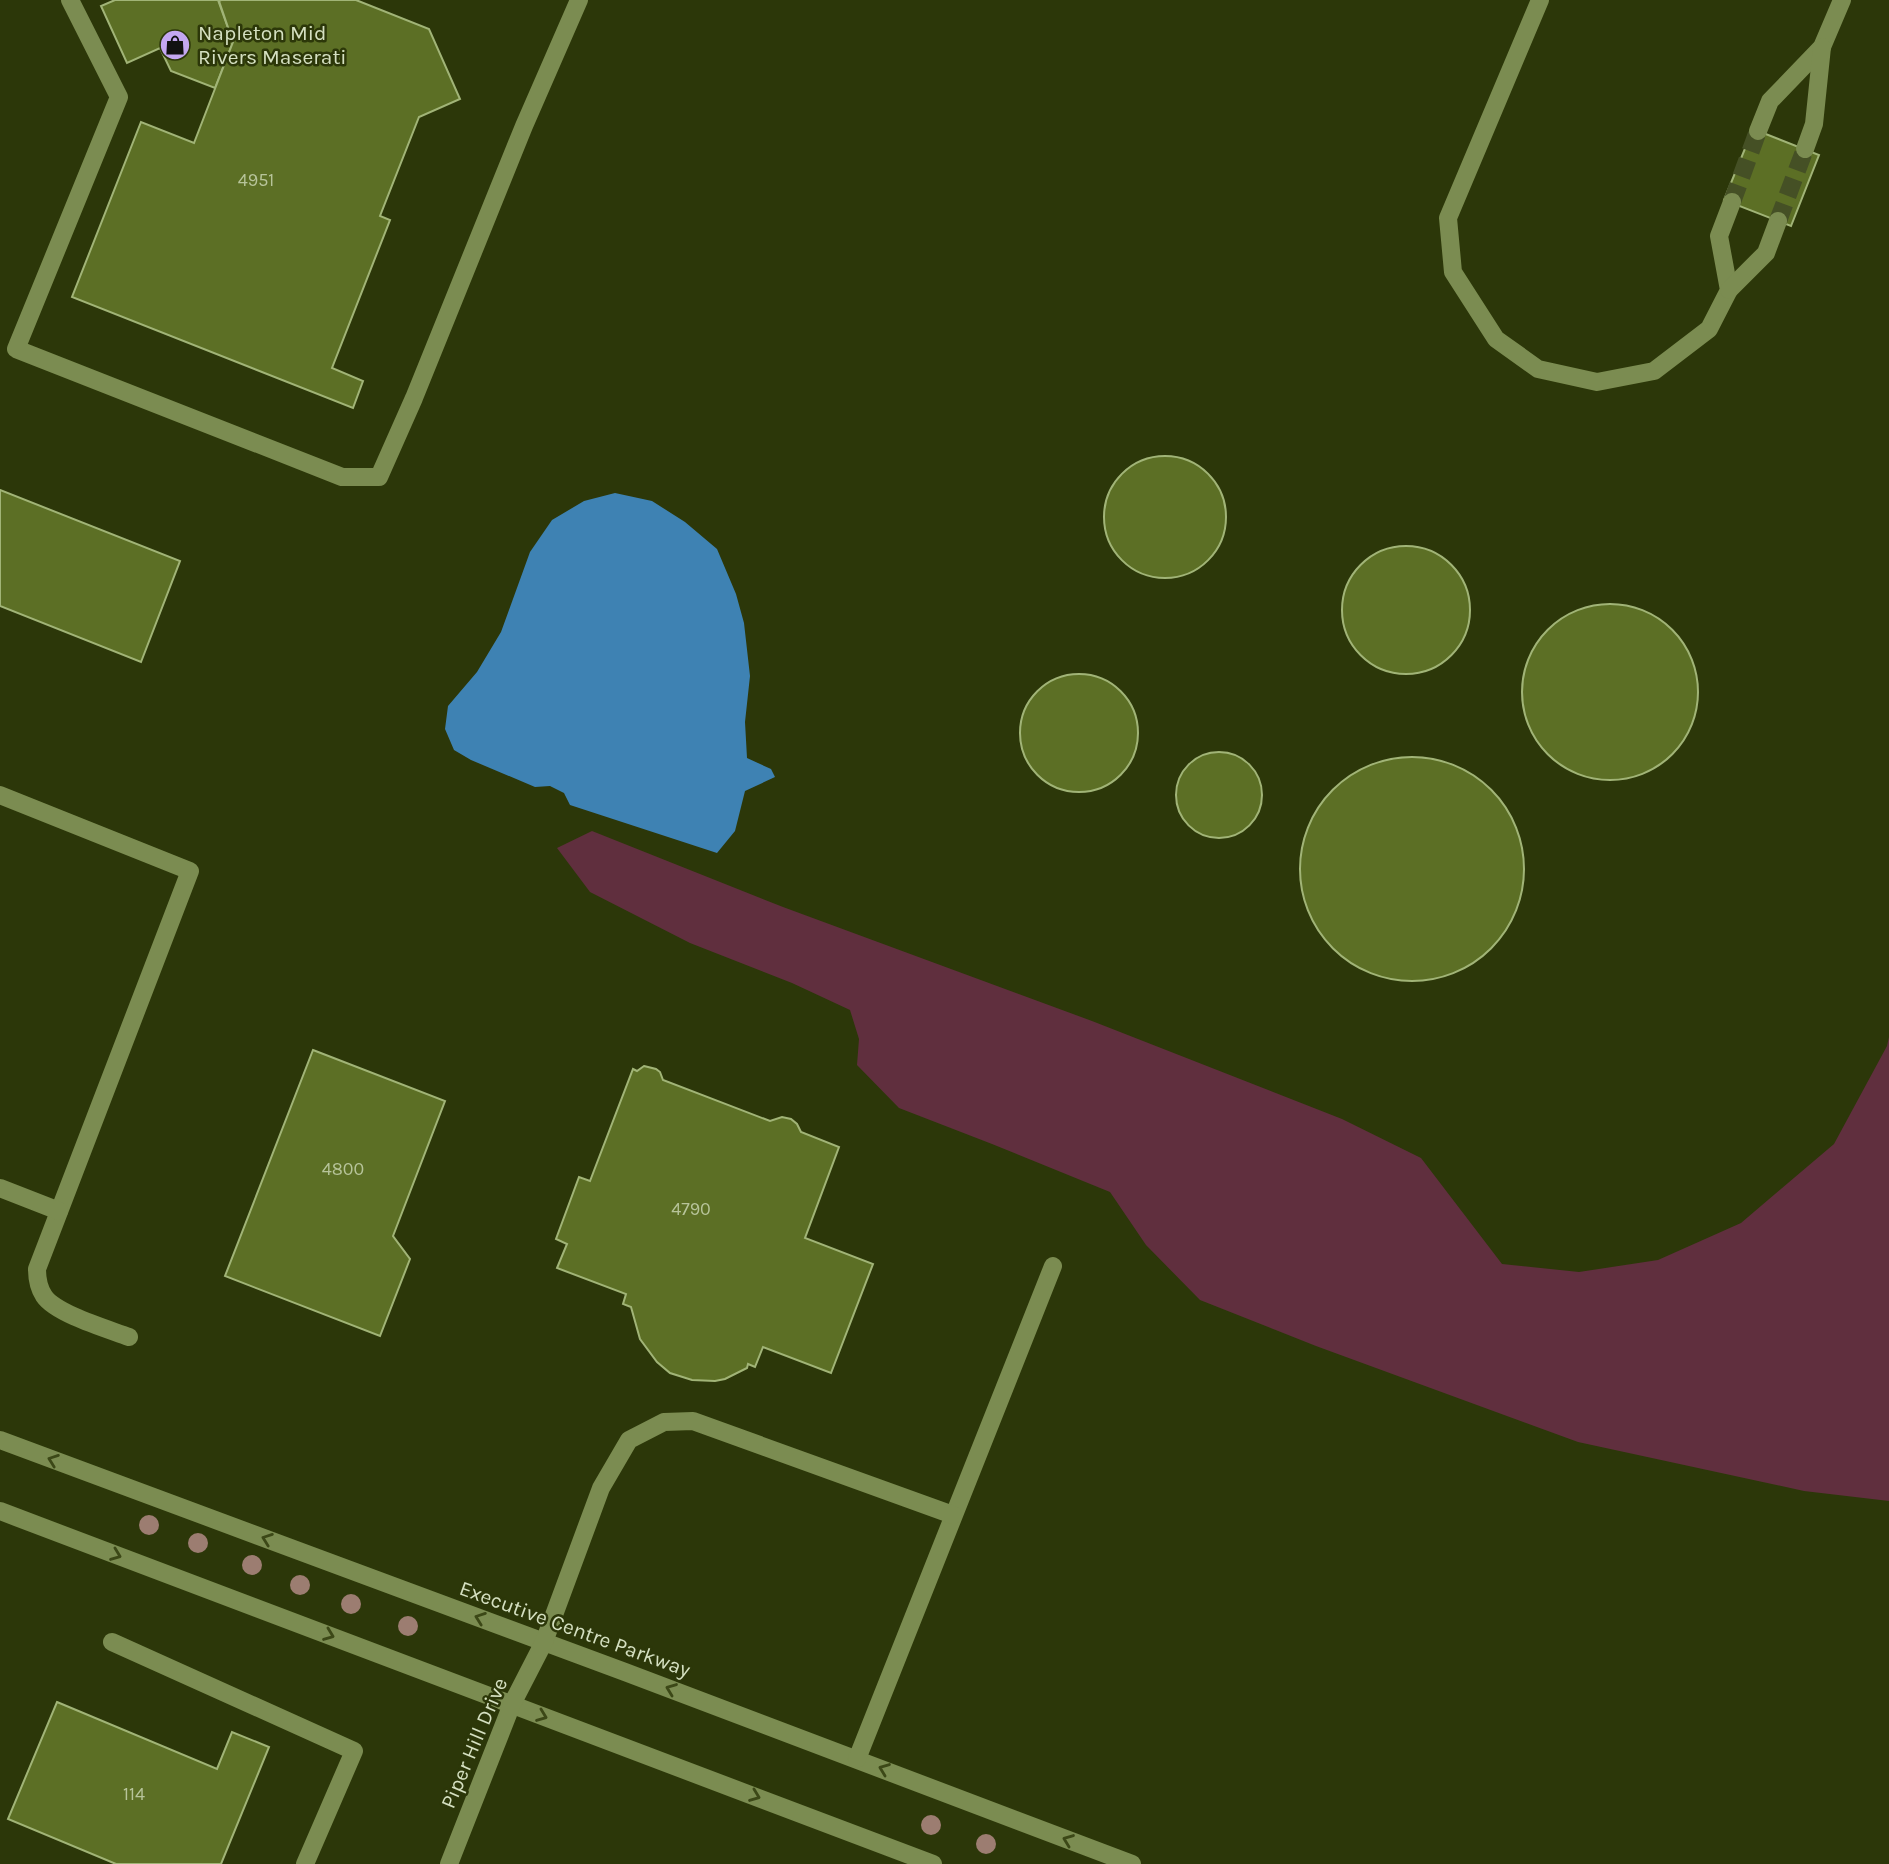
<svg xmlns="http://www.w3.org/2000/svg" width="1889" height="1864" font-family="Karla,sans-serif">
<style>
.green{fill:#602f3e}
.water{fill:#3e82b3}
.building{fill:#5c6f25;stroke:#a1b477;stroke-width:2}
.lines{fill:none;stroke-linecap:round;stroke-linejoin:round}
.minor-tunnel{stroke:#455025;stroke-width:18;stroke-dasharray:18 9;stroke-linecap:butt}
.minor{stroke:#7b8c51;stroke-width:18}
.tree{fill:#9c7d71}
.oneway{stroke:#3c4817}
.labels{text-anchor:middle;stroke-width:5;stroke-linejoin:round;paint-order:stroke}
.number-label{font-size:18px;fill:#b7c49a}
.poi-label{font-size:21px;fill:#d5e0c1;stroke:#2c3709;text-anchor:start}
.street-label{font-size:21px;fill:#d5e0c1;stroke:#2c3709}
</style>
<rect width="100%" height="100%" fill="#2c3709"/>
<polygon class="green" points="592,831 783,907 1092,1021 1342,1119 1421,1158 1502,1264 1579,1272 1658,1260 1741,1223 1834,1144 1887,1046 1889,1037 1889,1501 1804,1491 1578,1442 1316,1346 1200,1300 1146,1245 1110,1192 992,1144 899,1108 857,1065 859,1039 850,1010 792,983 690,943 590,892 557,848"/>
<polygon class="water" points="615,493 652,501 685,522 717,549 736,594 744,623 750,676 745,722 747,758 771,769 775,777 745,791 735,831 717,853 570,805 564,793 550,786 535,787 471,760 454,750 445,729 448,706 477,672 501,632 530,552 552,520 584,501"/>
<g class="building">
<polygon points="115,0 218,0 233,42 215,88 171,71 160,48 127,63 101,6"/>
<polygon points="221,0 356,0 429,29 460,99 419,117 380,216 390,220 332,368 363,381 353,408 72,297 141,122 194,143 233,42 219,1"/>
<polygon points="1753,129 1819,155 1791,226 1724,200"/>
<circle cx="1165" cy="517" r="61"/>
<polygon points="0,490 180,561 141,662 0,606"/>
<circle cx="1406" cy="610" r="64"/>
<circle cx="1610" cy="692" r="88"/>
<circle cx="1079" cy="733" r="59"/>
<circle cx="1219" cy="795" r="43"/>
<circle cx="1412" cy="869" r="112"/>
<polygon points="313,1050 445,1101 393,1236 410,1259 380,1336 225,1276"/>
<polygon points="644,1066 656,1069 660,1072 663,1080 770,1121 782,1117 791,1119 797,1124 801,1132 839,1147 805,1238 873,1264 831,1373 763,1347 755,1367 748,1364 747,1368 725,1379 715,1381 692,1380 670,1373 657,1362 640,1339 631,1307 623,1304 626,1294 557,1268 567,1244 556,1239 579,1177 590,1181 633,1069 637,1071"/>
<polygon points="57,1702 217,1769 232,1732 269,1747 221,1864 116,1864 8,1819"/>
</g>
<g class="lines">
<g class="minor-tunnel">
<polyline points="1732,202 1758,131"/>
<polyline points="1778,221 1805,149"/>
</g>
<g class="minor">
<polyline points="70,0 119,97 16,349 342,477 379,477 414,398 524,126 579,0"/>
<polyline points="1540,0 1448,218 1453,272 1496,339 1538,369 1597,382 1654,371 1709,329 1729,290 1719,236 1732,202"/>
<polyline points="1758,131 1770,101 1822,47 1842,0"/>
<polyline points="1805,149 1814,124 1822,47"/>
<polyline points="1729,290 1766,253 1778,221"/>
<path d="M 0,795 L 190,871 L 37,1269 C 37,1279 38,1287 44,1296 C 56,1314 108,1329 129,1337"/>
<polyline points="0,1188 59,1211"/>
<polyline points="0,1440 625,1672 1132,1864"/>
<polyline points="0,1511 933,1864"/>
<polyline points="112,1642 354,1751 305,1864"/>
<polyline points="857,1759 1053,1266"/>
<polyline points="449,1864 512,1704 544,1642 601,1488 629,1440 664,1422 693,1421 953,1515"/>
</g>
</g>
<g class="tree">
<circle cx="149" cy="1525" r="10"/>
<circle cx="198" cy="1543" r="10"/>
<circle cx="252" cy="1565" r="10"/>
<circle cx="300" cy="1585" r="10"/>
<circle cx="351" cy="1604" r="10"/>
<circle cx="408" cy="1626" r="10"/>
<circle cx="931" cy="1825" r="10"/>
<circle cx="986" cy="1844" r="10"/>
</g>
<defs><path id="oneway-chevron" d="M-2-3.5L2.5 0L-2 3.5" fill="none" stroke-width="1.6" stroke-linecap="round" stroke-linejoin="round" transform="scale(1.75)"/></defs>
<g class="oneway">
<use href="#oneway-chevron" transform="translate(53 1460) rotate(-160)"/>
<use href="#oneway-chevron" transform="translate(267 1539) rotate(-160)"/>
<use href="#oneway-chevron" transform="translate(116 1555) rotate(21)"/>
<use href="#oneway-chevron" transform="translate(480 1618) rotate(-160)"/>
<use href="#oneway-chevron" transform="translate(329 1635) rotate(21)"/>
<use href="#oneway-chevron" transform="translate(671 1689) rotate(-159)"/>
<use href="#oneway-chevron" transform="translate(542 1716) rotate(21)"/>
<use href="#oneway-chevron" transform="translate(884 1769) rotate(-159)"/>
<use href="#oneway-chevron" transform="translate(755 1796) rotate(21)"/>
<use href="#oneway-chevron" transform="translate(1068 1840) rotate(-159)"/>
</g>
<defs>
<g id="shop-disc" transform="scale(1.575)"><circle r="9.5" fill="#c4a7f1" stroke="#2c3709"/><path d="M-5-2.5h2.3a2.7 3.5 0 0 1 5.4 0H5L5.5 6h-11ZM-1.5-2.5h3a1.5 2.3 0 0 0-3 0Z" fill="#111"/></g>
</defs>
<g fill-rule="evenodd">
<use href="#shop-disc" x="175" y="45"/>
</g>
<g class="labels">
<g class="number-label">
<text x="256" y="186">4951</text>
<text x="343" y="1175">4800</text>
<text x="691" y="1215">4790</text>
<text x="134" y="1800">114</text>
</g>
<g class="poi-label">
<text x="198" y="40">Napleton Mid<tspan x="198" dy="24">Rivers Maserati</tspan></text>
</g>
<g class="street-label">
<text transform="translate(575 1629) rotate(20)" y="7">Executive Centre Parkway</text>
<text transform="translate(474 1743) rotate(-67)" y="7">Piper Hill Drive</text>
</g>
</g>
</svg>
